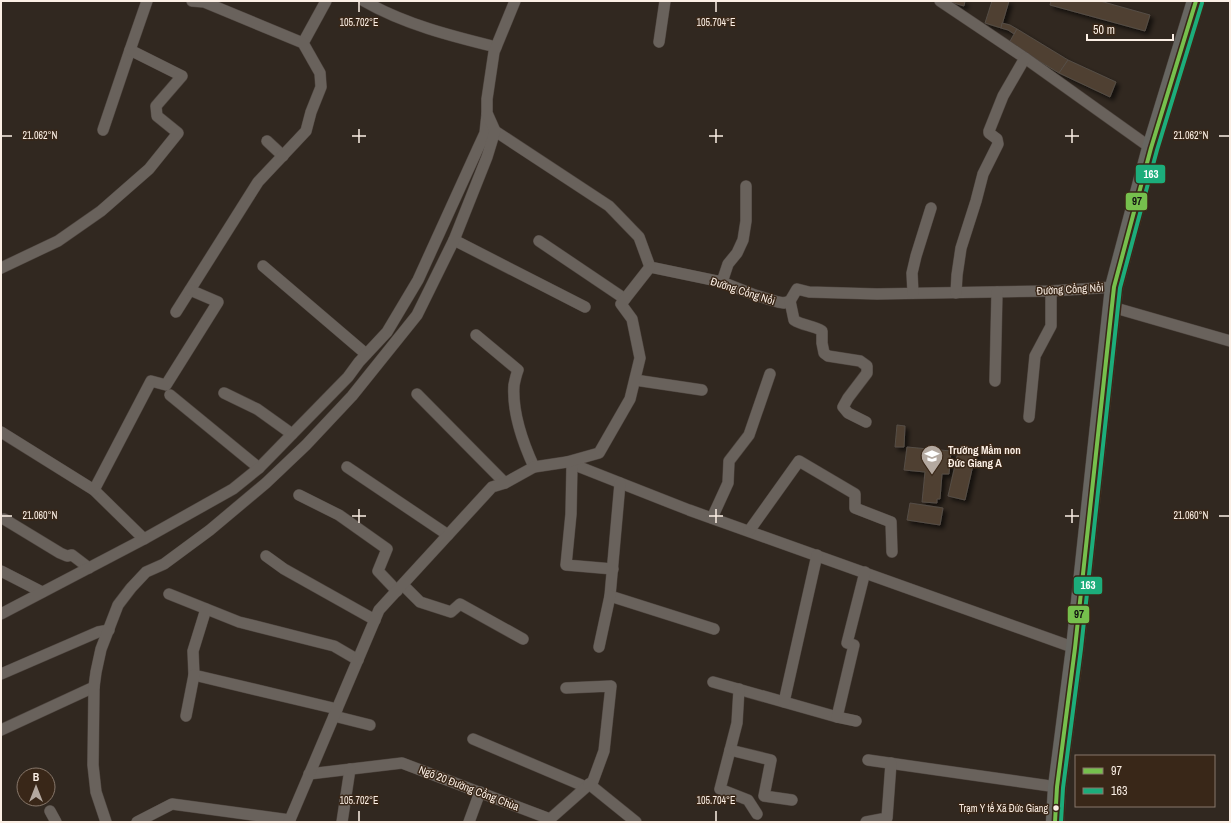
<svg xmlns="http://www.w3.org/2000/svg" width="1231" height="823" font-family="'Archivo Narrow',sans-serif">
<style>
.building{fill:#504131;stroke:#554d46;filter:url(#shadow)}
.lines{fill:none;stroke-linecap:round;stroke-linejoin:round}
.street-casing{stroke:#4e453f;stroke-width:12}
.primary-casing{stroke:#4e453f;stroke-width:19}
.street{stroke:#69625c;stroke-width:11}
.primary{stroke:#676661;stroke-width:18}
.bus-1-casing{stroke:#392718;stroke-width:7}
.bus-2-casing{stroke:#392718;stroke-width:7}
.bus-1{stroke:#76c04d;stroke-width:4}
.bus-2{stroke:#1cad7b;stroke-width:4}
.ticks{fill:none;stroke:#fbefe5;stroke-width:1.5}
.bus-dot{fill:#fbefe5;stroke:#392718;stroke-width:1.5}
.labels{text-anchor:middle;stroke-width:3;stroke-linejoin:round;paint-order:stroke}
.bus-label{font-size:10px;fill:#fbefe5;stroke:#392718;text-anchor:end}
.street-label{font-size:11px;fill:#fbefe5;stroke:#392718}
.poi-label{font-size:11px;font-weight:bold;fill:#fbefe5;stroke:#392718;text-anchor:start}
.ticks-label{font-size:10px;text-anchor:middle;fill:#fbefe5;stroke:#392718;stroke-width:3;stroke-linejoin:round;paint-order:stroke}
.line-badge{stroke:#392718;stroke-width:1.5}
.badge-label{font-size:11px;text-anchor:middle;font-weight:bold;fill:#fff}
.pale-badge-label{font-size:11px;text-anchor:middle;font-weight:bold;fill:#111}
</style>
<defs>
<filter id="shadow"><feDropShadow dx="3.5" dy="3.5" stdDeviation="2" flood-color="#0009"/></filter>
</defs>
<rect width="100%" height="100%" fill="#312820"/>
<g class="building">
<polygon points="950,1 965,1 964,6 950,2"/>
<polygon points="992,1 1009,1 1001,28 985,23"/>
<polygon points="1051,1 1100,1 1150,15 1145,31 1050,5"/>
<polygon points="1002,23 1010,25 1017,29 1014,34 1008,30 1001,28"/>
<polygon points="1017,29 1068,60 1059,73 1009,43"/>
<polygon points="1068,60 1116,82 1110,97 1059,73"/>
<polygon points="897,425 905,426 904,447 895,447"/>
<polygon points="907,447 951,451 949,474 942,474 940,499 937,499 937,503 922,502 925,472 904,470"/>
<polygon points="959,448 976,452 965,500 948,496"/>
<polygon points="910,503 943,508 940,525 907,520"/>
</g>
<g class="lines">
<g class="street-casing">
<g id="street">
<path d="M 364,1 C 404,24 451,36 496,47"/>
<polyline points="940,1 1025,58 1151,148"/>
<polyline points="659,42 665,1"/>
<polyline points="303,43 326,1"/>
<polyline points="103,130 130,50"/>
<polyline points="495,131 609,206 639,237 650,267 722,282 755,295 778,302 784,303 790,301 797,289 809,292 877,294 1051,291 1114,287"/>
<polyline points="267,141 283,156"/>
<polyline points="454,240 585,307"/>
<polyline points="539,241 625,299"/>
<polyline points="263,266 366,354"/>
<polyline points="1,268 58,241 101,211 149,169 178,133 157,116 156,106 182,76 130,50 147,1"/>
<polyline points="722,282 728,264 737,253 743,240 746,221 746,186"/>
<polyline points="913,293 912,273 916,256 931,208"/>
<polyline points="956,293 957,275 961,248 976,201 983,174 998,144 997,139 989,133 989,131 1003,96 1025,58"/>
<path d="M 790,301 L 794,320 C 803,326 813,325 822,331 L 822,343 L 824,353 L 828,356 L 860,361 L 867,366 L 867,373 L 848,398 L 843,407 L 848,413 L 866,422"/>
<polyline points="1112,307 1230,341"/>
<polyline points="176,312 258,182 306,131 311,112 321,87 320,73 303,43 204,2 192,1"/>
<path d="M 476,335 L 518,370 C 516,375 515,380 514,385 C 512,412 523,443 534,467"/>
<polyline points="635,380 702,390"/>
<polyline points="995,381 997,292"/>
<polyline points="224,393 257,409 292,434"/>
<polyline points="417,394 505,483"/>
<polyline points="170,395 259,468"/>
<polyline points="1029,417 1035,356 1051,326 1051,291"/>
<polyline points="1,432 94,490 144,539"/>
<polyline points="567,462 689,510 1075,648"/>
<polyline points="572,464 571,514 566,565 613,569"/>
<polyline points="347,467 448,535"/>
<polyline points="620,483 610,596 714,629"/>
<polyline points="94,490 151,381 166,385 218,302 190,290"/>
<polyline points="299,495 339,515 387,549 378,571 397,591"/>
<polyline points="712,518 728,483 729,461 749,435 770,374"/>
<polyline points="4,519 60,553 67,556 72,555 89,568"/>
<polyline points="749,531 799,461 855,494 855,508 891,522 892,552"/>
<polyline points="266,556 284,569 375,620"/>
<polyline points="1,571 42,592"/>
<polyline points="403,585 420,602 451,612 460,604 523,639"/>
<polyline points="169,594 239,622 334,646 358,660"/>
<polyline points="206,609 193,651 194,675 337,709"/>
<polyline points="1,614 144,539 233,489 259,468 348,377 359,362 387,332 418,280 479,146 485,133 487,114"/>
<polyline points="599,647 610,596"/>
<polyline points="1,674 98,632 109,630"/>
<polyline points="713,682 837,717 856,721"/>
<polyline points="739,689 737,723 720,789 748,800 757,814"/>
<polyline points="784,702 817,555"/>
<polyline points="186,716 194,675"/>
<polyline points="334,716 370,725"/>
<polyline points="837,717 854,645 847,643 865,572"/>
<polyline points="1,730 94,687"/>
<polyline points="473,739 586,787"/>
<polyline points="730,750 771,760 764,796 792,800"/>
<polyline points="868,760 1057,787"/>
<polyline points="309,774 402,763 550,819 593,781 604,751 611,686 566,688"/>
<polyline points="589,784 636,822"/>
<polyline points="50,811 56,822"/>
<polyline points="106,822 96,792 93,765 94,687 96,672 101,649 118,605 131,588 146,572 164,564 210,530 266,483 306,445 352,396 417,315 454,240 487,157 495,131 487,113 487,99 494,52 515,1"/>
<polyline points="137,822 172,804 290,820"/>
<polyline points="289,822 379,610 492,487 505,483 534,467 567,462 599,453 630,399 640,358 632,319 621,304 650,267"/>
<polyline points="342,822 350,769"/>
<polyline points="469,822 480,792"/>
<polyline points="866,822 887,818 891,763"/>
</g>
</g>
<g class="primary-casing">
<polyline id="primary" points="1055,822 1057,787 1075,648 1114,287 1151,148 1196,1"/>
</g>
<use href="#street" class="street"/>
<use href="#primary" class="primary"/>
<g class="bus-1-casing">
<polyline id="bus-1" points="1055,822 1057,787 1075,648 1114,287 1151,148 1196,1"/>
</g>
<g class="bus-2-casing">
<polyline id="bus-2" points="1061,822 1063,788 1081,649 1120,288 1157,150 1202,3"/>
</g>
<use href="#bus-1" class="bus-1"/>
<use href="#bus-2" class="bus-2"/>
</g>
<path class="ticks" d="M 359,2 L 359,12M 716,2 L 716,12M 359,129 L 359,143M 716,129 L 716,143M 1072,129 L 1072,143M 2,136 L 12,136M 352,136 L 366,136M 709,136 L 723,136M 1065,136 L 1079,136M 1219,136 L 1229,136M 359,509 L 359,523M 716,509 L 716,523M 1072,509 L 1072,523M 2,516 L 12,516M 352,516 L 366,516M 709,516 L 723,516M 1065,516 L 1079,516M 1219,516 L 1229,516M 359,811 L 359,821M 716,811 L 716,821"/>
<defs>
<g id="school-pin" transform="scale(1.15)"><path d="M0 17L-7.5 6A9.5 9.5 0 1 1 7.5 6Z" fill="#b4a9a0" stroke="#392718"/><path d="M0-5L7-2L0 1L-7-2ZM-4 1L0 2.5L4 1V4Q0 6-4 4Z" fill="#fff"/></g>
</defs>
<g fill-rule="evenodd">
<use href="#school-pin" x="932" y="456"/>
</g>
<circle class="bus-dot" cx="1056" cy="808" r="3.5"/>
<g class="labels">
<g class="bus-label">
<text x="1048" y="812">Trạm Y tế Xã Đức Giang</text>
</g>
<g class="street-label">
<text transform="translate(1070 289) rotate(-3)" y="4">Đường Cổng Nổi</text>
<text transform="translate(743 291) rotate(18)" y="4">Đường Cổng Nổi</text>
<text transform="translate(469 788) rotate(21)" y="4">Ngõ 20 Đường Cổng Chùa</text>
</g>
<g class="poi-label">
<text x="948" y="454">Trường Mầm non<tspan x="948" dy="13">Đức Giang A</tspan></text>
</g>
</g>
<g class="ticks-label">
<text x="359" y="26">105.702°E</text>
<text x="716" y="26">105.704°E</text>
<text x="40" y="139">21.062°N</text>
<text x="1191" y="139">21.062°N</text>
<text x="40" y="519">21.060°N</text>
<text x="1191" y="519">21.060°N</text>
<text x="359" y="804">105.702°E</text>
<text x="716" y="804">105.704°E</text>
</g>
<g class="line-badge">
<rect x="1135" y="164" width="31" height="20" rx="4" fill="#1cad7b"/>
<rect x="1125" y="192" width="23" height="19" rx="4" fill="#76c04d"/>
<rect x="1073" y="576" width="30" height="19" rx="4" fill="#1cad7b"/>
<rect x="1067" y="605" width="23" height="19" rx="4" fill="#76c04d"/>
</g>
<g class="badge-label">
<text x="1151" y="178">163</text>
<text x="1088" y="589">163</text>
</g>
<g class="pale-badge-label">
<text x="1137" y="205">97</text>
<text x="1079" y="618">97</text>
</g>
<rect width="1231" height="823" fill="none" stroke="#fbefe5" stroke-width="4"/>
<rect x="1075" y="755" width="140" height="52" fill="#392718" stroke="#87776a"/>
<rect x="1083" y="768" width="20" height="6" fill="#76c04d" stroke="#87776a"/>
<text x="1111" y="775" font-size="12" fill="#fbefe5">97</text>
<rect x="1083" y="788" width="20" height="6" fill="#1cad7b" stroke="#87776a"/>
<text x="1111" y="795" font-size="12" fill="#fbefe5">163</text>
<g transform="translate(36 787)"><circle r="19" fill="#392718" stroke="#87776a"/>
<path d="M0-3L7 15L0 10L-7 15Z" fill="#b4a9a0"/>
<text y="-6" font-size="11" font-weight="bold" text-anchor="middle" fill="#fbefe5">B</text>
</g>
<path d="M1087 34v6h86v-6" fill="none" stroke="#fbefe5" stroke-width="2"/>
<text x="1093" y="34" font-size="12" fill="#fbefe5" stroke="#392718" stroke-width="3" paint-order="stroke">50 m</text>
</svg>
